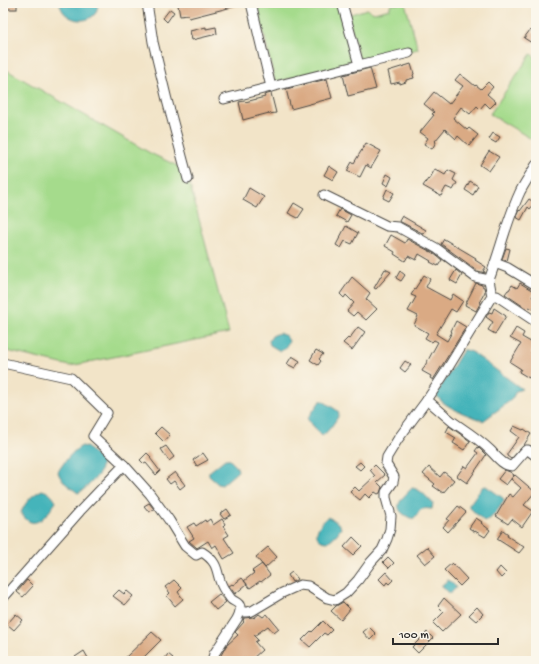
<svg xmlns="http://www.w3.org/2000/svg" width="539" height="664" font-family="'Gochi Hand',sans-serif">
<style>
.green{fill:#a5db8c;stroke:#68835c}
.water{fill:#44b4ba;stroke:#387072}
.building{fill:#daaa84}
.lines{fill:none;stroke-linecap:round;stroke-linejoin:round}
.minor-casing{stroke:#494743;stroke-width:11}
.minor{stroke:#fff;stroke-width:9}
</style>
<rect width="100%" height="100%" fill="#fbf7ec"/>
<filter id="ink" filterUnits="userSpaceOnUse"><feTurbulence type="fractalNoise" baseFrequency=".025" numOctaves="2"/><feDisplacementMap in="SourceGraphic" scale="8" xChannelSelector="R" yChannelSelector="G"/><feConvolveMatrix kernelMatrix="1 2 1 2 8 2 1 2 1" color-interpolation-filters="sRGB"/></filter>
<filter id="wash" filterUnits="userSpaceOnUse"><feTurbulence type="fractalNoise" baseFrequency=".012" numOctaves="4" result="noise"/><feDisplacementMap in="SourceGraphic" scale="16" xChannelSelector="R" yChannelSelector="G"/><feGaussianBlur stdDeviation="0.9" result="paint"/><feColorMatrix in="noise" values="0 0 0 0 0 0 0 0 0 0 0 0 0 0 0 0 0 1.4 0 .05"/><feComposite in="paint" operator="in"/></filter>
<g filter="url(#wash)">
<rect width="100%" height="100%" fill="#f2e4c8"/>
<g class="green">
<polygon points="257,3 338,3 353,64 275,82"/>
<polygon points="402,3 405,3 418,49 360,62 348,15 367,9 374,13 390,9 390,5"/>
<polygon points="531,54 536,58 536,136 533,140 490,114"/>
<polygon points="3,68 150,153 186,170 229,333 70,366 3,350"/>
</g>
<g class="water">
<path d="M 60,3 L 95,3 L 98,5 C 97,8 97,12 95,14 C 85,26 61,19 60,3 Z"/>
<path d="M 279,333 L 286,336 L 289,341 C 287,345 285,349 280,351 L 270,345 L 269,341 L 272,336 Z"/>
<path d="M 463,350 L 466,350 L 472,352 L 522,389 L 516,391 L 512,399 L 502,407 L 483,421 C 469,415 444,408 436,395 Z"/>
<path d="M 320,401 L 323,401 L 338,411 L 339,415 C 335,422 329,431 322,436 L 308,420 L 308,418 Z"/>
<path d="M 82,446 L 87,447 L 102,462 C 101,465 101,469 100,472 C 97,477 84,491 78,493 C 70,487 61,482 58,472 C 63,463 73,450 82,446 Z"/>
<polygon points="225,459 229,459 237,467 238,471 222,485 218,484 209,476 209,472"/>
<path d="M 486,486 L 503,498 L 504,501 C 499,508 493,518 485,522 L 469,507 L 469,505 L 482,487 Z"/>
<path d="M 412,488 C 421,489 426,497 433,503 L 432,509 C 429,509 426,508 423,509 C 418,510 418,516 414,518 C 411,519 408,517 405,515 C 391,507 404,496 412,488 Z"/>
<path d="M 42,490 C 49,492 52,495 56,502 C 47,515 34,534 21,513 C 25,502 32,495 42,490 Z"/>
<path d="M 328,517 C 333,520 339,522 341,528 L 337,534 L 328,542 C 309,541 318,524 328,517 Z"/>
<polygon points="448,580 450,581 456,587 455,589 451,593 448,593 442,586 442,585"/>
</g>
<g id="blocks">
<g class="building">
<rect x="3" y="3" width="14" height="6"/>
<polygon points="185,3 239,3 240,5 189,18 188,15 180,16 178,5"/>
<polygon points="170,9 174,12 167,22 163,18"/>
<polygon points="206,27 206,29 216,27 217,34 192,40 190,31"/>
<polygon points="530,30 536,34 536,37 532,43 524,38"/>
<polygon points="411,64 414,74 413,75 414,78 406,80 406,82 400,84 400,82 391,84 388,71"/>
<polygon points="370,68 376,89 348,96 343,75"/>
<polygon points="460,74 469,81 475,86 476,85 481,89 488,82 493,87 487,94 496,102 490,108 485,103 480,109 477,106 470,114 461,107 453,118 467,130 469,128 478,135 469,146 458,136 456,139 445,129 435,141 436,142 432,149 424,144 428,138 420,132 434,115 432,114 434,112 424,104 434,92 449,104 463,86 455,80"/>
<polygon points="327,79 332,98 291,109 286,89"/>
<polygon points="271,93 276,113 269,114 269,113 243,120 239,102 245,101 245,102 265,97 264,95"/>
<polygon points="493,133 500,137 496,143 489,139"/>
<polygon points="366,143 381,151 371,168 366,165 360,177 347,171 352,162 354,163"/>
<polygon points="489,151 499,157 489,171 480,165"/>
<polygon points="329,166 338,172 333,180 324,175"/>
<polygon points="435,169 445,175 448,170 456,174 453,180 457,183 453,190 446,187 441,196 423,186 428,179 429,180"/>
<polygon points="387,174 392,177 388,186 383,183"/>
<polygon points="470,181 478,186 473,195 465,190"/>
<polygon points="249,188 264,197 257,208 243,200"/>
<polygon points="387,189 394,193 389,201 383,198"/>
<polygon points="529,199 535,203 530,209 528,207 521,220 516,217 519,210 520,211"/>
<polygon points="294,203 304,209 298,218 288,213"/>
<polygon points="340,209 351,215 347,222 336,216"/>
<polygon points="402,216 426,230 424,234 399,221"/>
<polygon points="346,226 358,233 352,244 345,241 341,248 336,245"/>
<polygon points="391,235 405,243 407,239 433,253 442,260 438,266 430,262 431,261 419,254 416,260 408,256 405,261 394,254 395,252 385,246"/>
<polygon points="444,239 476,258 475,260 486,267 483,271 485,272 485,273 478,271 441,244"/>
<polygon points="506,248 510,249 507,261 502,259"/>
<polygon points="385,269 391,272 376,289 374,288"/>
<polygon points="456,270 462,275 457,284 450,280"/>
<polygon points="400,271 405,275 401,281 396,278"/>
<polygon points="424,275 430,279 426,287 450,300 453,294 463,301 456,312 451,309 436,334 447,341 452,332 451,331 456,321 466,327 433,380 430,378 431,376 422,371 438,342 434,340 432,342 425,338 428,333 414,325 418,316 408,311 416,297 411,295"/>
<polygon points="352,277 370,293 366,299 377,309 366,320 357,312 353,316 347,311 354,303 346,295 344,298 340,294"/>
<polygon points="476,283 482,285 482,286 484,287 485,292 480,301 481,302 476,311 465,305"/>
<polygon points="520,283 535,292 532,297 536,299 536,305 533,309 529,307 527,309 505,294 508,290 509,290 512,285 517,288"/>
<polygon points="494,308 506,316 495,334 488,330 493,322 486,317 489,312 492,313"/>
<polygon points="358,327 365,332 352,350 343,343 348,338 349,339"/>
<polygon points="516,328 524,333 522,337 536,345 531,353 536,356 536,367 529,378 519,372 521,369 510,362 521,344 510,338"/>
<polygon points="316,350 323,354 319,359 321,361 318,365 310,360"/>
<polygon points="292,356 300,361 295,368 287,364"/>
<polygon points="405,361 411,365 405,372 400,368"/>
<polygon points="449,426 470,441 464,450 453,443 456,438 446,432"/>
<polygon points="514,426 523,430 524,429 531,434 524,445 511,459 507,456 507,454 519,437 511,431"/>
<polygon points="161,427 170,435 164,442 155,433"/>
<polygon points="166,446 174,457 169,461 161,449"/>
<polygon points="478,447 486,455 467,483 457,476 464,466 467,468 478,453 475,451"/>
<polygon points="147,453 151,457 150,458 160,471 156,475 146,463 144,464 140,460"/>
<polygon points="203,453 208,460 197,466 193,460"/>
<polygon points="360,462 364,466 360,470 355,466"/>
<polygon points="375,465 385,475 377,482 382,487 380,493 378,494 375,492 369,498 365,494 360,500 350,492 355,487 359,491 375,476 370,470"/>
<polygon points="429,467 440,477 444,472 454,480 443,493 433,486 435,484 423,474"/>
<polygon points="505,470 510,472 514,475 506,485 498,479"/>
<polygon points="175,472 185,485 180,489 174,481 170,484 166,479"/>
<polygon points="515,475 535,492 524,505 533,511 522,527 512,519 508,524 496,516 509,494 513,497 521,488 511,479"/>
<polygon points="149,503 154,509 149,512 144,506"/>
<polygon points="458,506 466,512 448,532 443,527 449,520 447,519"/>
<polygon points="227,509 231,515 224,519 220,514"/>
<polygon points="476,518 482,522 481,523 490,530 485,537 475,531 475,532 469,528"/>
<polygon points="210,519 213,525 222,519 225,524 223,526 229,535 224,538 234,553 224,559 216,545 212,548 208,541 197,548 189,541 194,538 187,527 194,523 196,526 205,520 206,522"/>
<polygon points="503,530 508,534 507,536 524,547 519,553 497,539"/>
<polygon points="353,537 362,546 353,555 344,547"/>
<polygon points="268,547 277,557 265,568 256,557"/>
<polygon points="427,547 435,556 425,564 417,555"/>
<polygon points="388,557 394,563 389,568 383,562"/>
<polygon points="452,563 467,579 460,586 444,570"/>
<polygon points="262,564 270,575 261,582 260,581 250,588 244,581 254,573 252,571"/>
<polygon points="500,567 506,573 501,578 496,572"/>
<polygon points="292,572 298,579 292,582 288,575"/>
<polygon points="386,572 393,580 389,584 387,582 385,585 379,579"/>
<polygon points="242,578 247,584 235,594 229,586 232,584 233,585"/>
<polygon points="27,580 33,586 23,597 17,592"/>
<polygon points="174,580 182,588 178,592 183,599 175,606 167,596 170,593 165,587"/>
<polygon points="119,590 124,594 127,591 133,596 125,605 113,596"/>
<polygon points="219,594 226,602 216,610 209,602"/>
<polygon points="444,598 461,614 442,632 433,623 444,612 438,606"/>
<polygon points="343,602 350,609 341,620 331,611 336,606"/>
<polygon points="477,607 483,614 476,621 469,615"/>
<polygon points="16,614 23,620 14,630 7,624"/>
<polygon points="259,614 263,617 267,614 279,629 274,633 268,626 254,636 258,640 255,642 262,650 252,659 254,661 218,661 220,657 226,646 238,635 235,632 244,622 243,621 244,618 253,617 254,618"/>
<polygon points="323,621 332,630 327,635 324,633 310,647 302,640 311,631 312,632"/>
<polygon points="369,627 376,634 370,640 363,632"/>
<polygon points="152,632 161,640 140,661 128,661 125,658"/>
<polygon points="427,632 433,638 418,653 412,647"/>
<polygon points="84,651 88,658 82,661 77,661 75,657"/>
<polygon points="168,654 173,658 170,661 163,661"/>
</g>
</g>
</g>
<g filter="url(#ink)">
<use href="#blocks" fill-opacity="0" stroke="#494743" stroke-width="1"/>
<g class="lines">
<g class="minor-casing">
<g id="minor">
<polyline points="147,3 153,42 167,100 188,179"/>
<polyline points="251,3 271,87 359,65 342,3"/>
<polyline points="359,65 409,53"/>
<polyline points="224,99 271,87"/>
<path d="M 324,195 L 387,226 L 398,227 L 436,248 L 475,277 L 489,280 C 500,251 507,220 520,192 C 525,182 531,174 536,165"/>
<polyline points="495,263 508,268 536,285"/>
<polyline points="492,296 497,296 536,322"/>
<polyline points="3,363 71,378 107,413 93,436 124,465 80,511 3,598"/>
<path d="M 427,400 C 436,407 444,415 453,422 C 466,431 479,439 490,450 C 496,456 503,466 512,466 L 526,450 L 528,450 L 536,456"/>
<path d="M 124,465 L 150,494 L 169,520 L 185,546 L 196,555 L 202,552 C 223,565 214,576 225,591 C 227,593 229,596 231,599 C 234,602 239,602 240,607 C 241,611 239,615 237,619 L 214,654 L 212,661"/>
<polyline points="240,612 247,612 252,611 282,593 300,585 308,586 327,598 335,600 346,593 358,580 371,562 382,550 387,539 390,529 391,516 386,498 386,492 393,482 394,477 386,464 387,457 398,439 427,400 443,376 492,296 489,280"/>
</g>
</g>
<use href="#minor" class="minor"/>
</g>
</g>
<rect width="539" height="664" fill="none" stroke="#fbf7ec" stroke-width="16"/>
<path d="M393 638v6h105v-6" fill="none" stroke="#2b2b2b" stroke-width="2"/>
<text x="399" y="638" font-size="12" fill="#2b2b2b" stroke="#fbf7ec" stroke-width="3" paint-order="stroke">100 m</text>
</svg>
